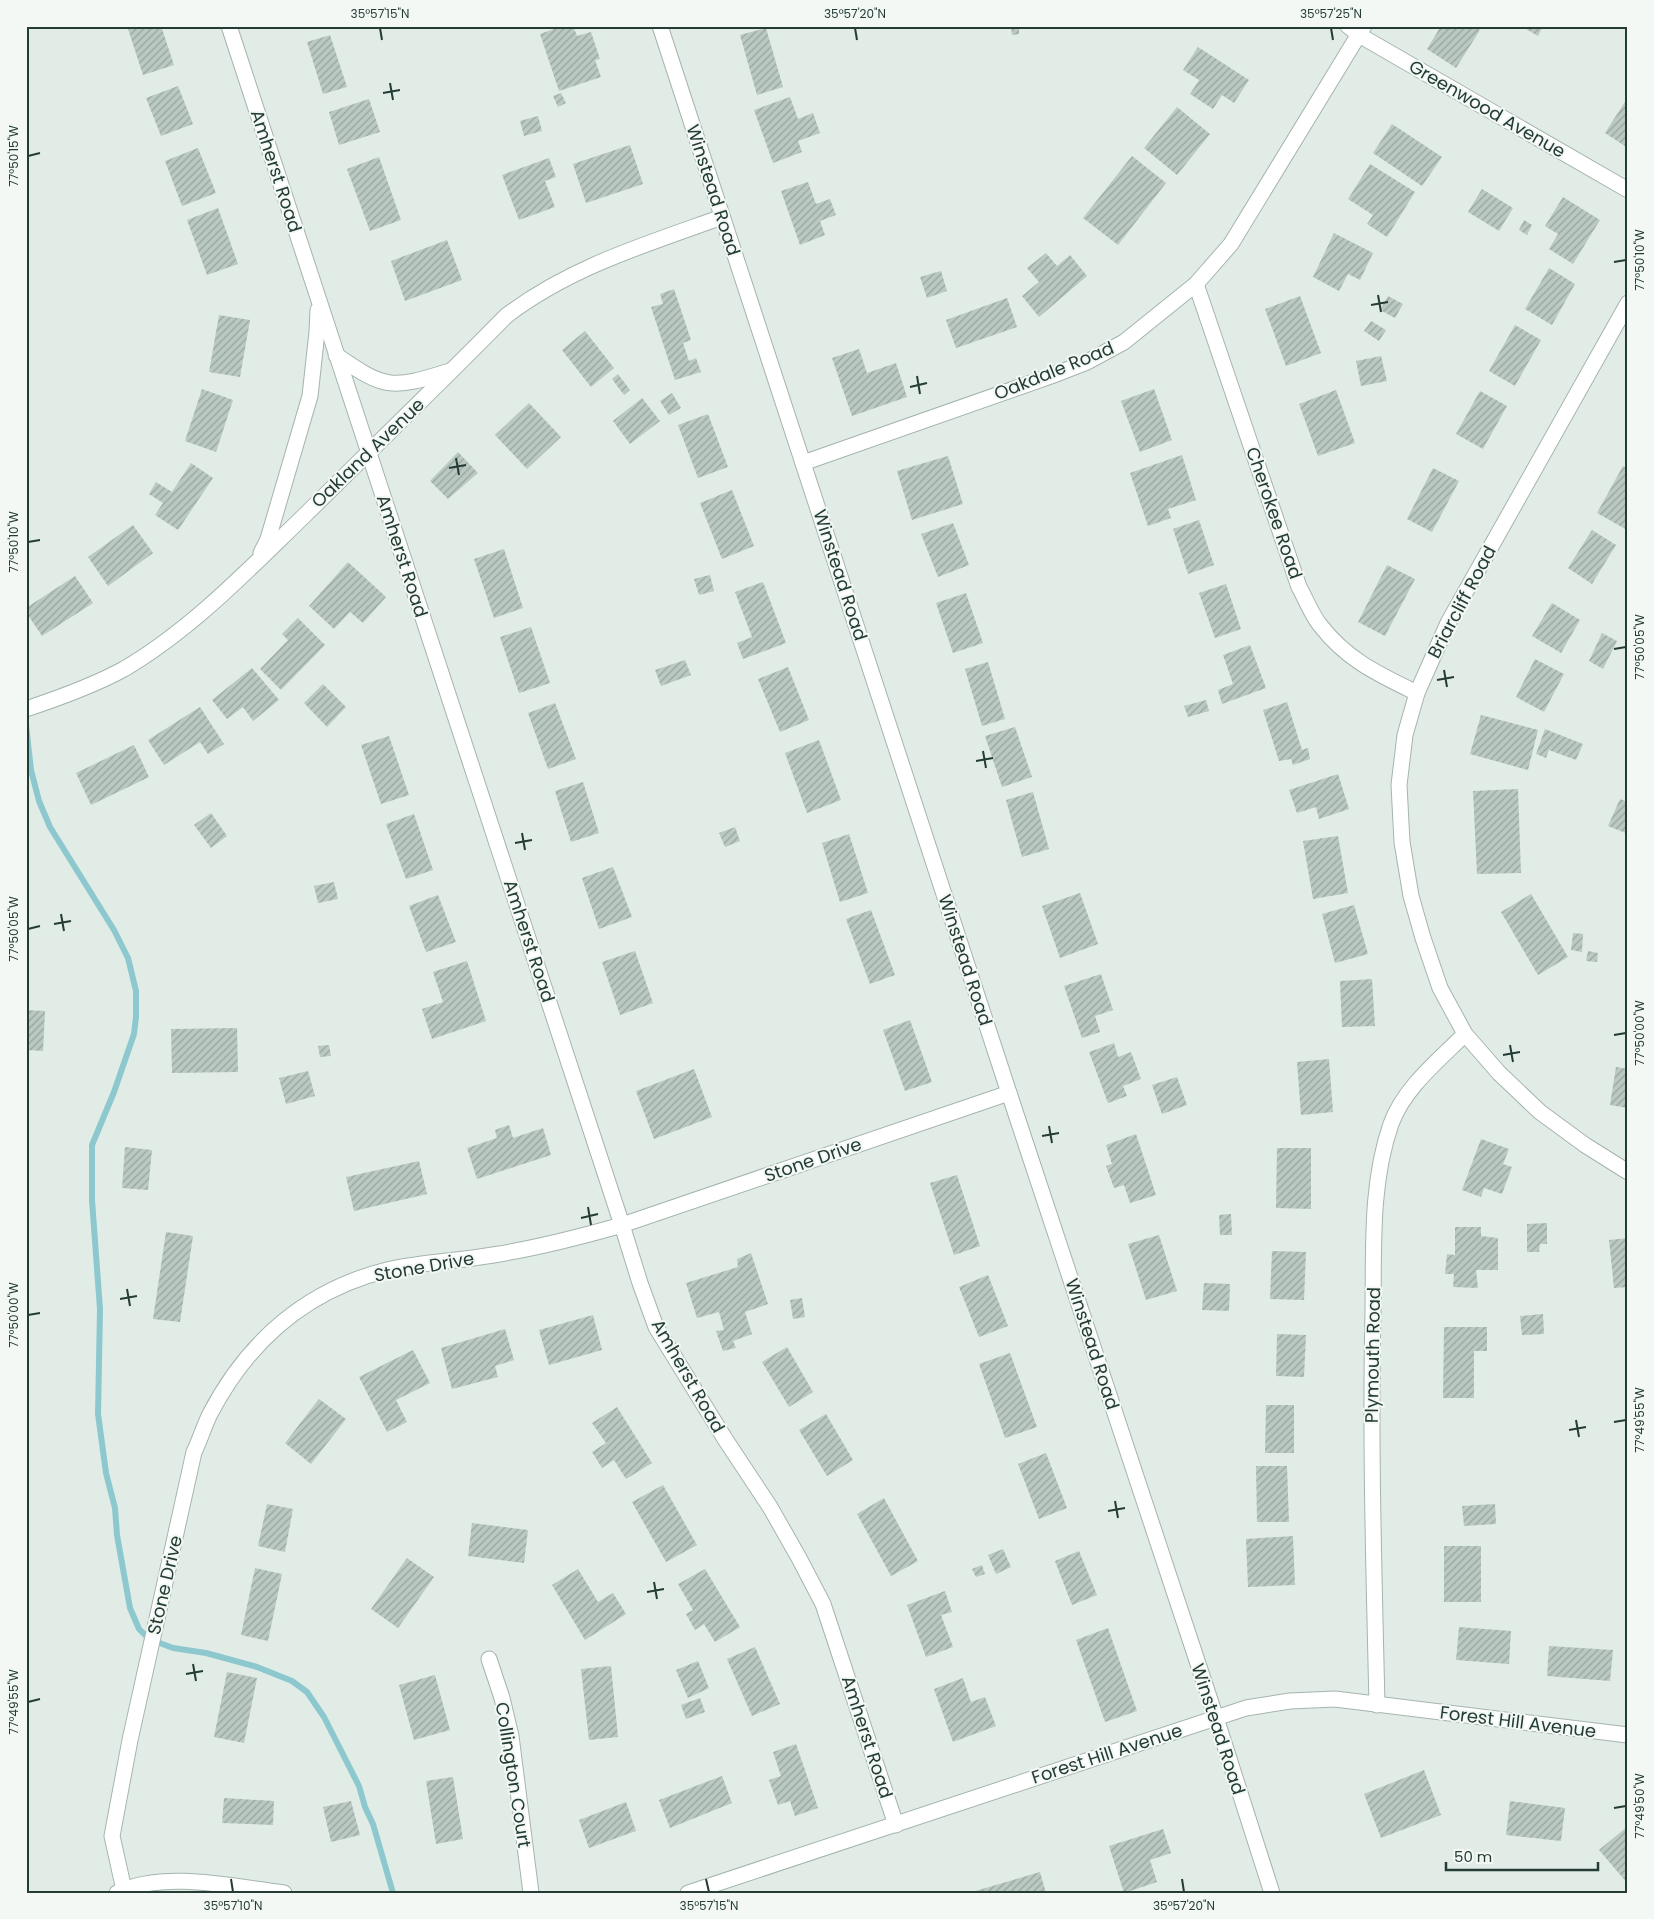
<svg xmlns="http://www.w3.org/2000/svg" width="1654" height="1919" font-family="Poppins,sans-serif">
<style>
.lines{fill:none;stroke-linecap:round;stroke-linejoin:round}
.stream{stroke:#8dc8cf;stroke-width:6}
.building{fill:url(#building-hatch)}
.minor-casing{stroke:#a5b4ae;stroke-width:17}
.tertiary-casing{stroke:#a5b4ae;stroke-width:17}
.minor{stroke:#fff;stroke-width:15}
.tertiary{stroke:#fff;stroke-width:15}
.ticks{fill:none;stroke:#233c34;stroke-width:2}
.labels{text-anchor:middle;stroke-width:4;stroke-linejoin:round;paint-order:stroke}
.street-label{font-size:18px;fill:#233c34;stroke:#f3f8f5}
.neatline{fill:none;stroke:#233c34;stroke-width:2}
.ticks-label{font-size:12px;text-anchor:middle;fill:#233c34}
</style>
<defs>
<pattern id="building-hatch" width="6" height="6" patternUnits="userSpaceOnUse" patternTransform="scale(1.25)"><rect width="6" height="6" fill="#bbc9c3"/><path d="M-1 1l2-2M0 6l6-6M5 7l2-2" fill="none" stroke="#98a49f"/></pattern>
</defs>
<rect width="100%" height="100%" fill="#e2ece7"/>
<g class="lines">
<polyline class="stream" points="26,725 31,770 39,801 50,827 114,930 128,958 136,991 136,1017 134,1034 114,1092 92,1145 92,1200 100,1309 98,1414 106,1473 115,1508 117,1535 130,1608 139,1629 149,1639 173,1648 206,1653 257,1667 292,1681 307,1692 324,1717 359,1786 365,1807 373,1824 393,1893"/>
</g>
<g class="building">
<polygon points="127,26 161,26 174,65 143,75"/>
<polygon points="563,26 573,26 577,36 591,32 600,59 595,60 601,77 559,91 540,34"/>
<polygon points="1011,26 1019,26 1019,34 1012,35"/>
<polygon points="1441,26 1474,26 1480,30 1456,68 1427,49"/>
<polygon points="1521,26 1543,26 1538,36"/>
<polygon points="766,28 783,87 757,95 740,35"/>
<polygon points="330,35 347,87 323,94 307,42"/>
<polygon points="1198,47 1249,80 1234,103 1222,95 1213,109 1190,94 1199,80 1183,70"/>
<polygon points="178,86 193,124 161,136 146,98"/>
<polygon points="561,93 566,103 558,107 553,96"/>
<polygon points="790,97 798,119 813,113 820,133 798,141 802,152 773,163 754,110"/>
<polygon points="1628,97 1628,148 1605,133"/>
<polygon points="369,99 380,132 339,145 329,112"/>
<polygon points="1177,107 1210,134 1177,175 1144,148"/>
<polygon points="538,116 542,131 524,136 520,121"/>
<polygon points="1392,124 1442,157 1422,186 1373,153"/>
<polygon points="630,145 643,184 586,203 573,164"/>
<polygon points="198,148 216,193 182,206 165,161"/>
<polygon points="1132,156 1166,183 1118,245 1083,218"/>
<polygon points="379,157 401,220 370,231 347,169"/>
<polygon points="549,158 556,177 545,181 555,207 519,220 502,175"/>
<polygon points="1370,164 1415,192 1387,237 1367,224 1373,215 1348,199"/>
<polygon points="808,182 816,204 830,199 836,215 820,221 825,235 800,245 781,191"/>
<polygon points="1482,189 1513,208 1499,231 1468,212"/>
<polygon points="1563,197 1600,220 1573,264 1549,249 1558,234 1545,226"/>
<polygon points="218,208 238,264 207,275 187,220"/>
<polygon points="1524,220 1532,225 1527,235 1519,230"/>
<polygon points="1334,233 1373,253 1360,280 1348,274 1339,291 1313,277"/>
<polygon points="447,240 462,280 405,301 391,261"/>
<polygon points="1046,253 1057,266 1070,255 1087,276 1039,317 1022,296 1039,282 1027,268"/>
<polygon points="1549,268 1575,284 1552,325 1525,309"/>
<polygon points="941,271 947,291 927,298 920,277"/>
<polygon points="674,289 691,340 683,343 689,361 696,358 701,372 675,380 651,307 663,304 660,294"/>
<polygon points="1300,296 1321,353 1286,366 1265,309"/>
<polygon points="1388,296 1403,304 1395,318 1380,310"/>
<polygon points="1007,298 1017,327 956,348 946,320"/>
<polygon points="219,315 250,320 240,377 209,372"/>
<polygon points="1371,321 1386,330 1379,341 1364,331"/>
<polygon points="1515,325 1541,340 1515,386 1489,371"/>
<polygon points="585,331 614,368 591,387 562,350"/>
<polygon points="859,349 867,373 896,363 907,397 852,416 832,358"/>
<polygon points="1381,356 1387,381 1361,386 1356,361"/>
<polygon points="618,374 630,390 624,395 612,379"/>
<polygon points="202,389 233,400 216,452 185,441"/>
<polygon points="1154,389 1172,440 1140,452 1121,401"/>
<polygon points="1336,390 1355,443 1318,456 1299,404"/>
<polygon points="1480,391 1507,406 1483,449 1456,434"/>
<polygon points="672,393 681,408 669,415 660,401"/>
<polygon points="642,398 660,421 630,444 613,421"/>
<polygon points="529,403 561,437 527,469 495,435"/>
<polygon points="708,414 728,467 698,478 678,425"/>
<polygon points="458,452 478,473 448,499 430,481"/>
<polygon points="1182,455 1196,500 1168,509 1171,518 1148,526 1130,473"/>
<polygon points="948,456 963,504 912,520 897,471"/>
<polygon points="191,463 213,478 178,530 155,515 163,503 149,494 156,482 172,492"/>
<polygon points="1623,466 1628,469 1627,530 1597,513"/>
<polygon points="1433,468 1459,481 1432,532 1407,519"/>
<polygon points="732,490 754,546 722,559 700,503"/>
<polygon points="1199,520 1214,565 1188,574 1173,529"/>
<polygon points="953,523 969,565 938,577 921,534"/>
<polygon points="133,525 153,553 108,586 88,557"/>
<polygon points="1592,530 1616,545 1592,584 1568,568"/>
<polygon points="504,549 523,608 494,618 474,559"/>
<polygon points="348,562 386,597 363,623 350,612 334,629 309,606"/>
<polygon points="1387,565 1415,579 1385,636 1358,622"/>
<polygon points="710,575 714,591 699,595 694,579"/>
<polygon points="75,576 93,603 42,636 26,612 26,608"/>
<polygon points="763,582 786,643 743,659 737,643 752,637 735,592"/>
<polygon points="1226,584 1241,629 1215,638 1199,593"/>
<polygon points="966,593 983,643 953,653 936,603"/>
<polygon points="1552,603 1580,620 1561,653 1532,636"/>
<polygon points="298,618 325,645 281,690 260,669 288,640 282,634"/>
<polygon points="531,627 550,683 519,693 500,637"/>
<polygon points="1602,633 1617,641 1603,669 1589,661"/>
<polygon points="1250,645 1266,688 1222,704 1218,690 1233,684 1223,655"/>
<polygon points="1535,659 1564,674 1544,712 1516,697"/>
<polygon points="685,660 691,675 661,686 655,670"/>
<polygon points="988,662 1005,719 982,726 965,669"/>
<polygon points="788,667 809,720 780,732 758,679"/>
<polygon points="252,668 279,700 253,721 243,707 227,719 212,700"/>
<polygon points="323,684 346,707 327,727 304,703"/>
<polygon points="1206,700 1209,711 1188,717 1184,706"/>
<polygon points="1287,702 1302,750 1308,748 1310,759 1293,765 1291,759 1279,761 1263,710"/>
<polygon points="555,703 576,759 548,769 528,713"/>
<polygon points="200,707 224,744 208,754 200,742 164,765 148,740"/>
<polygon points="1481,715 1538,730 1528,770 1470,754"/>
<polygon points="1015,727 1032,777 1002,787 985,736"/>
<polygon points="1545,729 1583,744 1576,760 1549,750 1546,758 1536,754"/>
<polygon points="389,736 409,795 381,804 361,745"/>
<polygon points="819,740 841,800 807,813 785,753"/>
<polygon points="134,745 149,777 91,805 76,773"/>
<polygon points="1338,774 1349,809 1319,819 1316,807 1297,813 1289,790"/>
<polygon points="583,782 599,833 571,842 555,791"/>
<polygon points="1518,789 1521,873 1477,874 1473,791"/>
<polygon points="1033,792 1049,849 1022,857 1006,800"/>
<polygon points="1620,799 1628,802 1628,834 1608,826"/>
<polygon points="211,813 227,836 211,848 194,825"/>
<polygon points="414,814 433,870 406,879 386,824"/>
<polygon points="735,827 740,841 725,847 719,833"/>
<polygon points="849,834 868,893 840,902 822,843"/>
<polygon points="1338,836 1348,893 1313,899 1303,841"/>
<polygon points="613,867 632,917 599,929 582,878"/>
<polygon points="334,882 338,899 318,903 314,886"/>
<polygon points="1080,893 1098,944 1060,958 1042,906"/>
<polygon points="1531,894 1568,957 1538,975 1501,912"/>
<polygon points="438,895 456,942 426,952 409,906"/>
<polygon points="1354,905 1368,954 1335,963 1322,914"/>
<polygon points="871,910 895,975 870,984 846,919"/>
<polygon points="1573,933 1583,934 1582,952 1571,950"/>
<polygon points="635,951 653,1003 620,1015 602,962"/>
<polygon points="1588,951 1598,953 1597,962 1586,961"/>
<polygon points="467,961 486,1021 432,1039 422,1009 443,1002 433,972"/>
<polygon points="1101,974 1113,1010 1095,1016 1100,1032 1082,1038 1064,986"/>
<polygon points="1372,979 1375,1026 1342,1027 1340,981"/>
<polygon points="26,1010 45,1011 43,1051 26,1050"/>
<polygon points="910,1020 932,1082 905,1091 883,1030"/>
<polygon points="237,1028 238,1072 172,1073 171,1029"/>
<polygon points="1114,1043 1118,1057 1131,1052 1141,1079 1123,1086 1127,1096 1108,1103 1089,1052"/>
<polygon points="329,1045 331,1056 320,1057 318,1046"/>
<polygon points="1329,1059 1333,1112 1301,1115 1297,1062"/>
<polygon points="1616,1067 1628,1069 1628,1108 1610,1105"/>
<polygon points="694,1069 712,1117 654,1139 636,1091"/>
<polygon points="308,1071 315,1096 286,1104 279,1078"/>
<polygon points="1177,1077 1187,1105 1162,1114 1152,1085"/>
<polygon points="509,1125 513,1138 543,1128 551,1155 477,1179 467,1148 497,1138 495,1130"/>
<polygon points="1136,1134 1156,1195 1130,1203 1124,1185 1114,1188 1106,1166 1112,1164 1106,1145"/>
<polygon points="1481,1139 1509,1149 1503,1164 1512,1167 1502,1194 1484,1188 1481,1197 1462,1190"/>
<polygon points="125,1147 152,1150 148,1190 122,1188"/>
<polygon points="1277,1148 1311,1148 1311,1209 1276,1208"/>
<polygon points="419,1161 427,1194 354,1211 346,1177"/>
<polygon points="957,1175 980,1246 954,1255 930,1183"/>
<polygon points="1231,1214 1232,1235 1220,1235 1219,1215"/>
<polygon points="1547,1223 1547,1244 1540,1244 1539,1252 1527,1252 1527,1224"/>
<polygon points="1455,1227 1481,1227 1481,1236 1498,1238 1498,1270 1476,1270 1478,1288 1453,1287 1454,1274 1445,1274 1447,1254 1455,1255"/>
<polygon points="166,1232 193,1236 180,1322 153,1319"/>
<polygon points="1159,1235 1177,1291 1146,1300 1128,1244"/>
<polygon points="1628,1238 1628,1287 1614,1288 1609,1240"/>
<polygon points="1272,1251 1306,1252 1304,1300 1270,1299"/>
<polygon points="751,1253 768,1304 745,1312 752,1334 733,1341 736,1348 723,1351 716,1331 724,1330 719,1312 697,1318 686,1283 738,1267 737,1259"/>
<polygon points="988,1275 1008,1326 979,1337 959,1287"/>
<polygon points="1204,1283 1230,1284 1229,1311 1202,1310"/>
<polygon points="802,1298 805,1317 793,1319 790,1300"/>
<polygon points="1543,1314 1544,1334 1522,1335 1520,1316"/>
<polygon points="593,1315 602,1350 549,1365 539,1330"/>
<polygon points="1444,1327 1487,1327 1487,1351 1474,1351 1474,1398 1443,1398"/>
<polygon points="505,1329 514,1360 495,1366 498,1377 452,1389 441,1348"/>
<polygon points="1277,1334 1306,1335 1304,1377 1276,1376"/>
<polygon points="787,1347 813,1392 789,1407 762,1362"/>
<polygon points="413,1350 430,1383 396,1400 407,1422 387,1432 359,1377"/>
<polygon points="1010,1353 1037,1427 1005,1438 979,1364"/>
<polygon points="319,1399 346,1419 311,1464 285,1443"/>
<polygon points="1266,1405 1294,1405 1294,1453 1265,1453"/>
<polygon points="617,1407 652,1463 626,1479 614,1460 602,1468 592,1452 606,1443 592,1423"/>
<polygon points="826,1414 853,1460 827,1476 799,1430"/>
<polygon points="1046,1453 1067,1508 1039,1519 1018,1464"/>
<polygon points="1256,1466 1287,1466 1289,1522 1257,1522"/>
<polygon points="663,1485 697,1545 666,1562 632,1502"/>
<polygon points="884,1498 918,1561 891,1576 857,1514"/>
<polygon points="267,1504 293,1509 285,1552 258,1546"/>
<polygon points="1495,1504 1496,1524 1464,1526 1462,1506"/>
<polygon points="472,1523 528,1530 524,1563 468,1556"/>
<polygon points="1293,1536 1295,1585 1248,1587 1246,1539"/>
<rect x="1444" y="1546" width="37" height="56"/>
<polygon points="1003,1549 1011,1567 996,1574 988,1555"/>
<polygon points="1079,1551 1097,1595 1072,1605 1055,1561"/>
<polygon points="407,1558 434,1577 398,1628 371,1609"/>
<polygon points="982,1565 985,1574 976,1577 972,1569"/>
<polygon points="255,1568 282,1574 268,1641 241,1635"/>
<polygon points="578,1569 598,1602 613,1593 626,1614 585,1640 552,1585"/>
<polygon points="705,1569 740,1627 715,1642 704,1624 695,1630 686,1614 693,1610 678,1584"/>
<polygon points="945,1591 952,1612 941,1615 953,1647 926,1657 907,1605"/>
<polygon points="1459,1627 1511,1631 1509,1664 1456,1660"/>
<polygon points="1108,1628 1137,1711 1105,1722 1076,1640"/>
<polygon points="1549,1646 1613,1650 1610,1681 1547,1676"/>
<polygon points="755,1647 780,1704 752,1716 727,1659"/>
<polygon points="698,1661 709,1688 688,1698 676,1670"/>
<polygon points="611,1666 618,1737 589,1740 581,1669"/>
<polygon points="227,1672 257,1678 244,1743 214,1737"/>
<polygon points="435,1675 450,1730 414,1740 399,1685"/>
<polygon points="963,1678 971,1702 985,1697 996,1726 953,1742 934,1689"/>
<polygon points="700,1698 705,1712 686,1719 681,1705"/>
<polygon points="796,1744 818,1808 795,1816 790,1801 778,1805 769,1780 781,1776 773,1752"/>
<polygon points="1424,1770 1441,1815 1381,1838 1364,1794"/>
<polygon points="722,1776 732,1803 670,1828 659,1800"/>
<polygon points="453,1777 463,1839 436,1844 426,1781"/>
<polygon points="224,1798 274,1801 273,1825 222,1823"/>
<polygon points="351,1801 360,1835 331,1842 323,1807"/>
<polygon points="1510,1801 1565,1808 1561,1841 1506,1835"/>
<polygon points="626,1802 636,1831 589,1848 579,1820"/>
<polygon points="1628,1826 1628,1884 1599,1850"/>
<polygon points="1163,1829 1171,1853 1150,1860 1157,1882 1124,1893 1109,1846"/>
<polygon points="1040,1872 1046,1893 973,1893 972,1892"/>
</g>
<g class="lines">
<g class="minor-casing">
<g id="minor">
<polyline points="229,26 622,1225 640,1283 656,1327 725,1439 770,1507 799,1558 823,1604 896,1825"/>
<polyline points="1348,26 1359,35 1628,190"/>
<path d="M 1196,284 L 1299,587 C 1306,599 1311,614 1320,625 C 1347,660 1378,674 1417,693"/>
<polyline points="1628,303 1448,623 1417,693 1405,735 1399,785 1402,842 1411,896 1423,938 1440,988 1465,1034 1499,1073 1540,1112 1585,1145 1628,1172"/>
<path d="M 336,355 C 386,390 392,389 450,371"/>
<polyline points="803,463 1051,376 1087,362 1124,342 1196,284 1231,244 1364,26"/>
<polyline points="261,553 268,539 310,396 317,332 318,310"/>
<path d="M 26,709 C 59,698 93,686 124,669 C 192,629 248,570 305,515 C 372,449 440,383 506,316 C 570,267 647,244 722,217"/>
<polyline points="489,1659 502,1698 511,1736 531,1893"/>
<path d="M 1377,1705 C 1374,1574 1370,1443 1373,1312 C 1374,1250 1370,1184 1391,1124 C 1404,1088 1438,1061 1465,1034"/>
<path d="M 124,1890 L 112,1836 L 130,1740 L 194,1452 C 200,1440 204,1426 210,1414 C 248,1341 307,1290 387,1270 C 422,1262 458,1261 493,1255 C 537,1248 580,1237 622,1225 L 1009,1093"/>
<path d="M 117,1893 C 164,1870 234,1887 284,1893"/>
<polyline points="688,1893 1246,1708 1290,1701 1335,1699 1628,1735"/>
</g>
</g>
<g class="tertiary-casing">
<polyline id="tertiary" points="660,26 1009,1093 1216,1718 1272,1893"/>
</g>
<use href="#minor" class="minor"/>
<use href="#tertiary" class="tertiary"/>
</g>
<path class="ticks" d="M 380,28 L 382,40M 855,28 L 857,40M 1331,28 L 1333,40M 390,83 L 393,100M 383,93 L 400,90M 28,156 L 40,153M 1614,262 L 1626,260M 1378,295 L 1381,312M 1371,305 L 1388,302M 917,376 L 920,394M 910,387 L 927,383M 456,458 L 459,475M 449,468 L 466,465M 28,542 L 40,540M 1614,649 L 1626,647M 1444,670 L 1447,687M 1437,680 L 1454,677M 983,751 L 986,768M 976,761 L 993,758M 522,833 L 525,850M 515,843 L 532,840M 61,914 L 64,931M 54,924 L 71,921M 28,929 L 40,926M 1614,1035 L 1626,1033M 1510,1045 L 1513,1062M 1503,1055 L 1520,1052M 1049,1126 L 1052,1143M 1042,1136 L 1059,1133M 588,1207 L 591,1225M 581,1218 L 598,1214M 127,1289 L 130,1306M 120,1299 L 137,1296M 28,1315 L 40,1313M 1576,1420 L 1579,1437M 1614,1422 L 1626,1420M 1569,1430 L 1586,1427M 1115,1501 L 1118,1518M 1108,1511 L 1125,1508M 654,1582 L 657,1599M 647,1592 L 664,1589M 193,1664 L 196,1681M 186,1674 L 203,1671M 28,1702 L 40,1699M 1614,1808 L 1626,1806M 231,1879 L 233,1892M 706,1879 L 709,1892M 1182,1879 L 1184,1892"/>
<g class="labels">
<g class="street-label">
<text transform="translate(1487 109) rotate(30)" y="6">Greenwood Avenue</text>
<text transform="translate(276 171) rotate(72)" y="6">Amherst Road</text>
<text transform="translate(713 190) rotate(72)" y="6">Winstead Road</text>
<text transform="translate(1054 371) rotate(-22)" y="6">Oakdale Road</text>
<text transform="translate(368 453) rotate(-44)" y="6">Oakland Avenue</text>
<text transform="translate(1274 513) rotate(71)" y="6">Cherokee Road</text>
<text transform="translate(402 556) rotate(72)" y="6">Amherst Road</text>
<text transform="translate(840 575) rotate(72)" y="6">Winstead Road</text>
<text transform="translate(1462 602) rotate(-62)" y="6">Briarcliff Road</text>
<text transform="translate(529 941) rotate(72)" y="6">Amherst Road</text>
<text transform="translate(965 960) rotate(72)" y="6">Winstead Road</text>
<text transform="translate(813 1160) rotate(-19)" y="6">Stone Drive</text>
<text transform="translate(424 1267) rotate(-10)" y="6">Stone Drive</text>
<text transform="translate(1092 1344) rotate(72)" y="6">Winstead Road</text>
<text transform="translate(1373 1355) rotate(-89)" y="6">Plymouth Road</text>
<text transform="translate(688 1376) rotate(60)" y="6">Amherst Road</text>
<text transform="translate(165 1585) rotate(-77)" y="6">Stone Drive</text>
<text transform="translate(1518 1722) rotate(7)" y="6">Forest Hill Avenue</text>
<text transform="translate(1218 1729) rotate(72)" y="6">Winstead Road</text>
<text transform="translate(867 1737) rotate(72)" y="6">Amherst Road</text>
<text transform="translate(1107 1754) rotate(-18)" y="6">Forest Hill Avenue</text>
<text transform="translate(513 1775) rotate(81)" y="6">Collington Court</text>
</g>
</g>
<rect width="1654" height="1919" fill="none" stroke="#f3f8f5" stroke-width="55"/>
<path d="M1446 1862v8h152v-8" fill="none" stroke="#233c34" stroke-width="2.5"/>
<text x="1454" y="1862" font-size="15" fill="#233c34" stroke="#f3f8f5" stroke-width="4" paint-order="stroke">50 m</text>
<rect x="28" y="28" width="1598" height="1864" class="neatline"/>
<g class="ticks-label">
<text x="380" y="18">35°57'15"N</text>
<text x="855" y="18">35°57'20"N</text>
<text x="1331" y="18">35°57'25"N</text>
<text transform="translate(14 156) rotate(-90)" y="4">77°50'15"W</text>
<text transform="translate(1640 260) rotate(-90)" y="4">77°50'10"W</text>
<text transform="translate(14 542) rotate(-90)" y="4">77°50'10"W</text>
<text transform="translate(1640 647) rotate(-90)" y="4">77°50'05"W</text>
<text transform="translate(14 929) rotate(-90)" y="4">77°50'05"W</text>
<text transform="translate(1640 1033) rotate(-90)" y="4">77°50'00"W</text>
<text transform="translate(14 1315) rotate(-90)" y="4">77°50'00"W</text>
<text transform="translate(1640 1420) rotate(-90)" y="4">77°49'55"W</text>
<text transform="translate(14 1702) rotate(-90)" y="4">77°49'55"W</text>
<text transform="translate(1640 1806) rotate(-90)" y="4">77°49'50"W</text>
<text x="233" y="1910">35°57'10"N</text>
<text x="709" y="1910">35°57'15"N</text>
<text x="1184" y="1910">35°57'20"N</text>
</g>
</svg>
